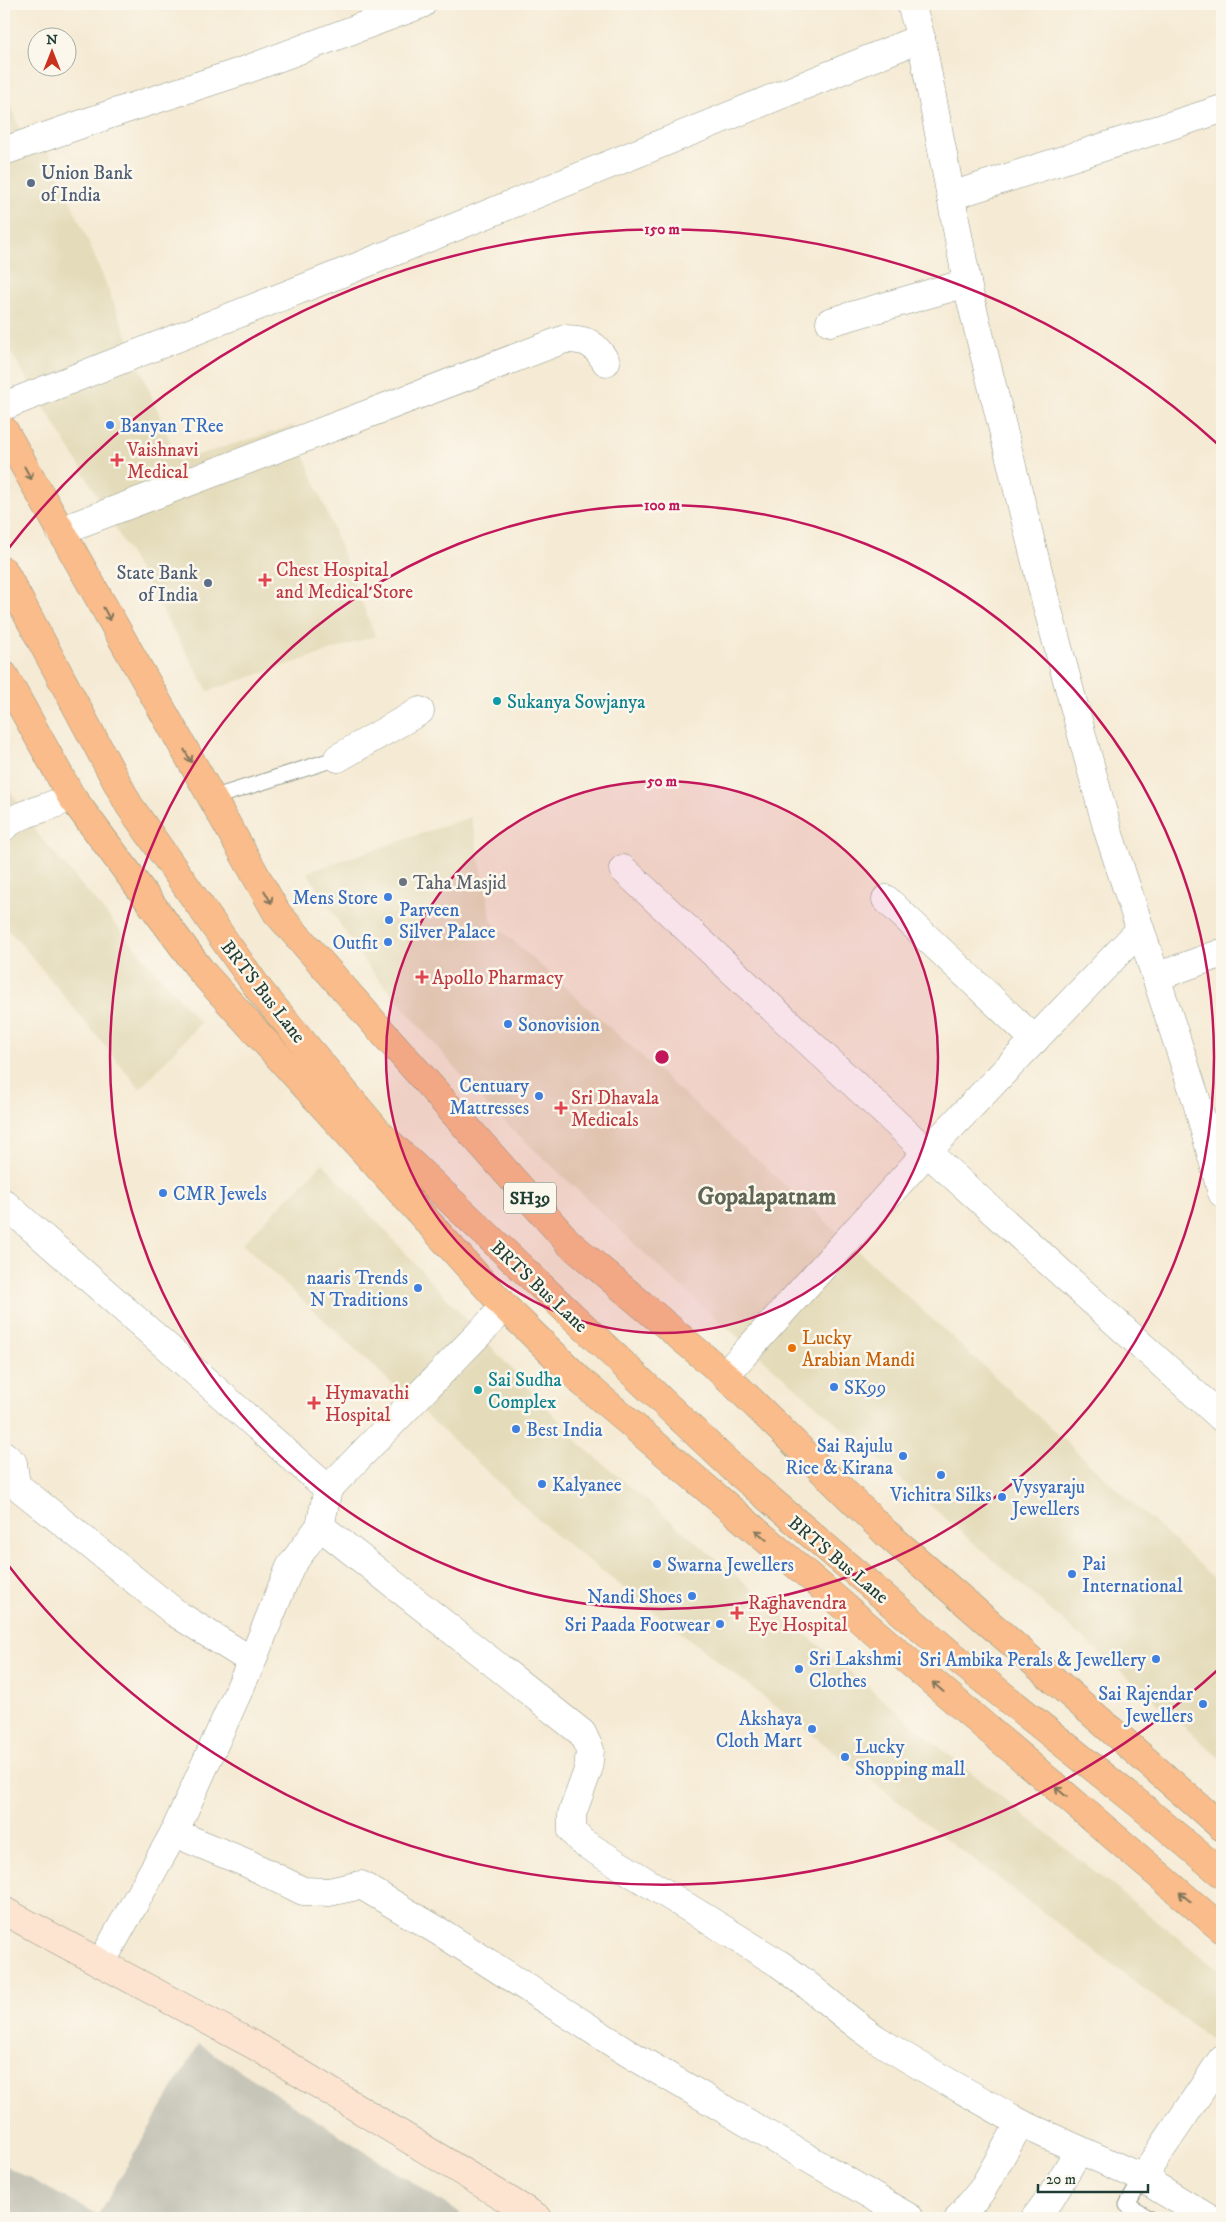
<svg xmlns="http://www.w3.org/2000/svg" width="1226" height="2222" font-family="'IM FELL DW Pica',serif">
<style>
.built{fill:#e4dbba}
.industrial{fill:#c6c5b8}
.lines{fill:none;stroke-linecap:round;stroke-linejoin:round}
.lane-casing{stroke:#8a9484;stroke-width:17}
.street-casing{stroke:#8a9484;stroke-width:29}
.secondary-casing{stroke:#8a9484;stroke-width:29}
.primary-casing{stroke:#8a9484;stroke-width:29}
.lane{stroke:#fff;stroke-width:15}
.street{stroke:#fff;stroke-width:28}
.secondary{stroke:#fde4d0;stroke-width:28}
.primary{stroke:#f9bc8a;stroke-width:28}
.oneway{stroke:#81765b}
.ring{fill:none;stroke:#c2185b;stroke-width:2.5}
.service-dot{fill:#5c6f8a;stroke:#fbf7ec;stroke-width:2}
.shop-dot{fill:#3f7fe0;stroke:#fbf7ec;stroke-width:2}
.health-dot{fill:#e0444e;stroke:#fbf7ec;stroke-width:2}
.culture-dot{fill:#0f9aa8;stroke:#fbf7ec;stroke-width:2}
.worship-dot{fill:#6b7280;stroke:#fbf7ec;stroke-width:2}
.food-dot{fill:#e8710a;stroke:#fbf7ec;stroke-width:2}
.labels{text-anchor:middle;stroke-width:5;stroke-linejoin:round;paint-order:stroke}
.shield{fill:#fbf7ec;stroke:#61756b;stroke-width:1}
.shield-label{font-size:18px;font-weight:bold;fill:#1f3d34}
.service-label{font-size:19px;fill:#4e5e75;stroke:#fbf7ec;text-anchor:start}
.shop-label{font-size:19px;fill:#366cbe;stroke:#fbf7ec;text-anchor:start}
.health-label{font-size:19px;fill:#be3a42;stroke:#fbf7ec;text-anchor:start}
.culture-label{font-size:19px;fill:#0d838f;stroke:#fbf7ec;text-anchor:start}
.worship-label{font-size:19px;fill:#5b616d;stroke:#fbf7ec;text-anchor:start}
.street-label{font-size:19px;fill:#1f3d34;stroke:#fbf7ec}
.food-label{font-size:19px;fill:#c56008;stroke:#fbf7ec;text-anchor:start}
.district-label{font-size:24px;font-weight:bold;fill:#5f6655;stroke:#fbf7ec}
.centre{fill:#c2185b;stroke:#fbf7ec;stroke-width:2.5}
.ring-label{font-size:15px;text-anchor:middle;font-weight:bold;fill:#c2185b;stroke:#fbf7ec;stroke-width:5;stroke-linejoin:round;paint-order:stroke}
</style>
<rect width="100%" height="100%" fill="#fbf7ec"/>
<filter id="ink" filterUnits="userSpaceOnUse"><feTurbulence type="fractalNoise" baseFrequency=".02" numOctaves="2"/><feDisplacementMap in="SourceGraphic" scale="10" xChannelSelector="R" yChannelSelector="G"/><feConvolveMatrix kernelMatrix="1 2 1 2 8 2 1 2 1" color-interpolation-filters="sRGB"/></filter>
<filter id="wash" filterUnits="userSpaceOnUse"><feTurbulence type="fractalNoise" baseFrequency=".0096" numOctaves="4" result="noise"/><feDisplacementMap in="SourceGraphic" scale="20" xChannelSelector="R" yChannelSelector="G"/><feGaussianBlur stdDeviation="1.12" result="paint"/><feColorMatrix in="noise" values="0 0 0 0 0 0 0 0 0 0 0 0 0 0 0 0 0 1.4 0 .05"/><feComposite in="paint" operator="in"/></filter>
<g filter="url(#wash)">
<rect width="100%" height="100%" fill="#f5ead4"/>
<g class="built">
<polygon points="4,90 20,129 35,124 88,240 178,461 293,426 375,636 208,691 80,466 4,341"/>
<polygon points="4,781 37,833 200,1023 140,1089 28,952 4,925"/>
<polygon points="471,817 492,922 823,1219 1222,1585 1222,1760 675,1282 486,1104 365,963 307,872"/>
<polygon points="323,1163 582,1446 938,1746 1222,1973 1222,2048 945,1838 553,1533 242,1244"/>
</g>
<polygon class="industrial" points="199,2044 467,2218 4,2218 4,2165 98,2215"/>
</g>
<g filter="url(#ink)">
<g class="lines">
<g class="lane-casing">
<g id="lane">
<polyline points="212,798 338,758"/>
<polyline points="1142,2178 1127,2205 1149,2218"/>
</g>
</g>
<g class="street-casing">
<g id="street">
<polyline points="911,4 921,38 969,293 1045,599 1108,831 1196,1099 1222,1193"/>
<polyline points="4,151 111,114 243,71 422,4"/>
<polyline points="951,196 1222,109"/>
<polyline points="830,322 967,283"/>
<polyline points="4,406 337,275 921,38"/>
<path d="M 60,531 L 565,339 C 588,339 595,344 606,362"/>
<polyline points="338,758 420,711"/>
<path d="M 4,827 C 22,810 50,810 71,796"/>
<polyline points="623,869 927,1152 1222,1418"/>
<polyline points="886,899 1035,1040"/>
<polyline points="1156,977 1222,953"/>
<polyline points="4,1203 328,1489"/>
<polyline points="725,1375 927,1152 1140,930"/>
<polyline points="4,1455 13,1463 16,1485 177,1614 252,1661 174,1833 101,1963"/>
<path d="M 320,1526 L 582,1733 L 590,1750 L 588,1770 L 572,1814 L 572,1831 L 582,1842 L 778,1963 C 813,1987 843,2017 878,2040 C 924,2070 973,2095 1020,2123"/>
<polyline points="252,1661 290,1567 320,1526 328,1489 505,1307"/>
<polyline points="174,1833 249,1864 303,1891 329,1892 361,1885 445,1935 630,2054 910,2218"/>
<polyline points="1142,2178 1222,2059"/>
<polyline points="959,2218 982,2190 1020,2123 1142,2178 1208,2218"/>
<polyline points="1035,2218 1051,2197 1079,2150"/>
</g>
</g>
<g class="secondary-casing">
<polyline id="secondary" points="4,1911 259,2048 538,2218"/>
</g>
<g class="primary-casing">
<g id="primary">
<polyline points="4,430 277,913 569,1243 725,1375 886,1533 1222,1827"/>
<polyline points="4,571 129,805 260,991 378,1132 733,1468 946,1650 1139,1804 1222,1874"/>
<polyline points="4,675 71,796 202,972 505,1307 582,1382 1222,1929"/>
</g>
</g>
<use href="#lane" class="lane"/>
<use href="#street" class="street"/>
<use href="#secondary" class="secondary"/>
<use href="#primary" class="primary"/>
</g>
<defs><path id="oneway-shaft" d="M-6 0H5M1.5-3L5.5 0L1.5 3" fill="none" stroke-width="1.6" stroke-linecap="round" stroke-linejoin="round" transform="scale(1.25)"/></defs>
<g class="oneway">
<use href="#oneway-shaft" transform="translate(28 473) rotate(61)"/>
<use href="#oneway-shaft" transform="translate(107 614) rotate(61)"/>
<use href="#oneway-shaft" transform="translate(188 756) rotate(60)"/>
<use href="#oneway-shaft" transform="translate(268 897) rotate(60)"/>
<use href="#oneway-shaft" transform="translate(761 1535) rotate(-139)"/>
<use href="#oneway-shaft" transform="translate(938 1687) rotate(-139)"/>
<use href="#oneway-shaft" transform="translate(1061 1792) rotate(-140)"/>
<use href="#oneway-shaft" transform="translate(1185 1897) rotate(-140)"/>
</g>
</g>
<circle cx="662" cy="1057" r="276" fill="#c2185b" fill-opacity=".12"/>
<g class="ring">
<circle cx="662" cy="1057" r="276"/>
<circle cx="662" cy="1057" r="552"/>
<path d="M1221 1667A828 828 0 0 1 5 1561M5 553A828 828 0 0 1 1221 447"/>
</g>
<g class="service-dot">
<circle cx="31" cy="183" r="5"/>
<circle cx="208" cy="583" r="5"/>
</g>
<g class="shop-dot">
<circle cx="110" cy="425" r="5"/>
<circle cx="388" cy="897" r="5"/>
<circle cx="389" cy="920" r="5"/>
<circle cx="388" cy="942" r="5"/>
<circle cx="508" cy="1024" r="5"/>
<circle cx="539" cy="1096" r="5"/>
<circle cx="163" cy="1193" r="5"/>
<circle cx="418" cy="1288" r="5"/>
<circle cx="834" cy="1387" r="5"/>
<circle cx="516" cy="1429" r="5"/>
<circle cx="903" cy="1456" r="5"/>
<circle cx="941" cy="1475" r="5"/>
<circle cx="542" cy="1484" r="5"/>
<circle cx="1002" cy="1497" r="5"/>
<circle cx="657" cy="1564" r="5"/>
<circle cx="1072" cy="1574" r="5"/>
<circle cx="692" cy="1596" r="5"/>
<circle cx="720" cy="1624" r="5"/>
<circle cx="1156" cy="1659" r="5"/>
<circle cx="799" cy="1669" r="5"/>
<circle cx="1203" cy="1704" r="5"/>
<circle cx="812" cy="1729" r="5"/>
<circle cx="845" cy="1757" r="5"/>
</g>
<g class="health-dot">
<path d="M114.5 452.5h5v5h5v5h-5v5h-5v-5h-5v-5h5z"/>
<path d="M262.5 572.5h5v5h5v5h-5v5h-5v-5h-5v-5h5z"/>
<path d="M419.5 969.5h5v5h5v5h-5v5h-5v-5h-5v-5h5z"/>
<path d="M558.5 1100.5h5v5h5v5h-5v5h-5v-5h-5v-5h5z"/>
<path d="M311.5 1395.5h5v5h5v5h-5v5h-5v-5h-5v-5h5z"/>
<path d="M734.5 1605.5h5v5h5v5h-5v5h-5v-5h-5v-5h5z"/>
</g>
<g class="culture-dot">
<circle cx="497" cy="701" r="5"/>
<circle cx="478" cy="1390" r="5"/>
</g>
<circle class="worship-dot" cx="403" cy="882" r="5"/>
<circle class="food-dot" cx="792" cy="1348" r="5"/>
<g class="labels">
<rect class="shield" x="504" y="1182.5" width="52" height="31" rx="4"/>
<g class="shield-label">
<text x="530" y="1204">SH39</text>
</g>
<g class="service-label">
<text x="41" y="179">Union Bank<tspan x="41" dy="22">of India</tspan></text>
<text x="198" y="579" text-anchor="end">State Bank<tspan x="198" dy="22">of India</tspan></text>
</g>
<g class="shop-label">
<text x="120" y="432">Banyan TRee</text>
<text x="378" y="904" text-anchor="end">Mens Store</text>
<text x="399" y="916">Parveen<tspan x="399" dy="22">Silver Palace</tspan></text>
<text x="378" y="949" text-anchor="end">Outfit</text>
<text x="518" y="1031">Sonovision</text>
<text x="529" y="1092" text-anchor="end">Centuary<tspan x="529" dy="22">Mattresses</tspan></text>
<text x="173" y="1200">CMR Jewels</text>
<text x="408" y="1284" text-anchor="end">naaris Trends<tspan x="408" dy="22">N Traditions</tspan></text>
<text x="844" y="1394">SK99</text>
<text x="526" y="1436">Best India</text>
<text x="893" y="1452" text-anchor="end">Sai Rajulu<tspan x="893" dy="22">Rice &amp; Kirana</tspan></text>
<text x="552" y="1491">Kalyanee</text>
<text x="1012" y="1493">Vysyaraju<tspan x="1012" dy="22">Jewellers</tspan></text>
<text x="941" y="1501" text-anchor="middle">Vichitra Silks</text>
<text x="1082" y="1570">Pai<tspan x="1082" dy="22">International</tspan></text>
<text x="667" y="1571">Swarna Jewellers</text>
<text x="682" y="1603" text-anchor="end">Nandi Shoes</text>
<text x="710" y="1631" text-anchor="end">Sri Paada Footwear</text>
<text x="809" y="1665">Sri Lakshmi<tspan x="809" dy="22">Clothes</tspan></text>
<text x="1146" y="1666" text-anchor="end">Sri Ambika Perals &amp; Jewellery</text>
<text x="1193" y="1700" text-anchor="end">Sai Rajendar<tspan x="1193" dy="22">Jewellers</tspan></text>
<text x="802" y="1725" text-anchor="end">Akshaya<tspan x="802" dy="22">Cloth Mart</tspan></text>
<text x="855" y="1753">Lucky<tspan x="855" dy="22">Shopping mall</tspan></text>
</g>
<g class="health-label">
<text x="127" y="456">Vaishnavi<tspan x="127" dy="22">Medical</tspan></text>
<text x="276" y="576">Chest Hospital<tspan x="276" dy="22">and Medical Store</tspan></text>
<text x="432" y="984">Apollo Pharmacy</text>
<text x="571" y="1104">Sri Dhavala<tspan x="571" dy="22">Medicals</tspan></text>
<text x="325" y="1399">Hymavathi<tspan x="325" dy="22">Hospital</tspan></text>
<text x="748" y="1609">Raghavendra<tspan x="748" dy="22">Eye Hospital</tspan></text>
</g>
<g class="culture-label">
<text x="507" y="708">Sukanya Sowjanya</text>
<text x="488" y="1386">Sai Sudha<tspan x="488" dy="22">Complex</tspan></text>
</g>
<g class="worship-label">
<text x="413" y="889">Taha Masjid</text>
</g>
<g class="street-label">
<text transform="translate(264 991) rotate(52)" y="7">BRTS Bus Lane</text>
<text transform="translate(540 1286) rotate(43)" y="7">BRTS Bus Lane</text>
<text transform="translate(839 1559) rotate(40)" y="7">BRTS Bus Lane</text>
</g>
<g class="food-label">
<text x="802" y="1344">Lucky<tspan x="802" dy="22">Arabian Mandi</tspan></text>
</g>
<g class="district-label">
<text x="767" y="1204">Gopalapatnam</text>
</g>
</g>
<circle cx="662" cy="1057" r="8" class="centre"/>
<g class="ring-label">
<text x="662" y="234">150 m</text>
<text x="662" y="510">100 m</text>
<text x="662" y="786">50 m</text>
</g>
<rect width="1226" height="2222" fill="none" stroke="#fbf7ec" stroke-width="20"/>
<g transform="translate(52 52)"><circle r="24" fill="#fbf7ec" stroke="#a3ada2"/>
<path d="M0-4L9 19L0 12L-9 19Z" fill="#c8321e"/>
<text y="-8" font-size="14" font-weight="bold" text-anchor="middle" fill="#1f3d34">N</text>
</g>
<path d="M1038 2184v8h110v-8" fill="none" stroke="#1f3d34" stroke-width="2.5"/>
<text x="1046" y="2184" font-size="15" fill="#1f3d34" stroke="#fbf7ec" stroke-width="4" paint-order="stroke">20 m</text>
</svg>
